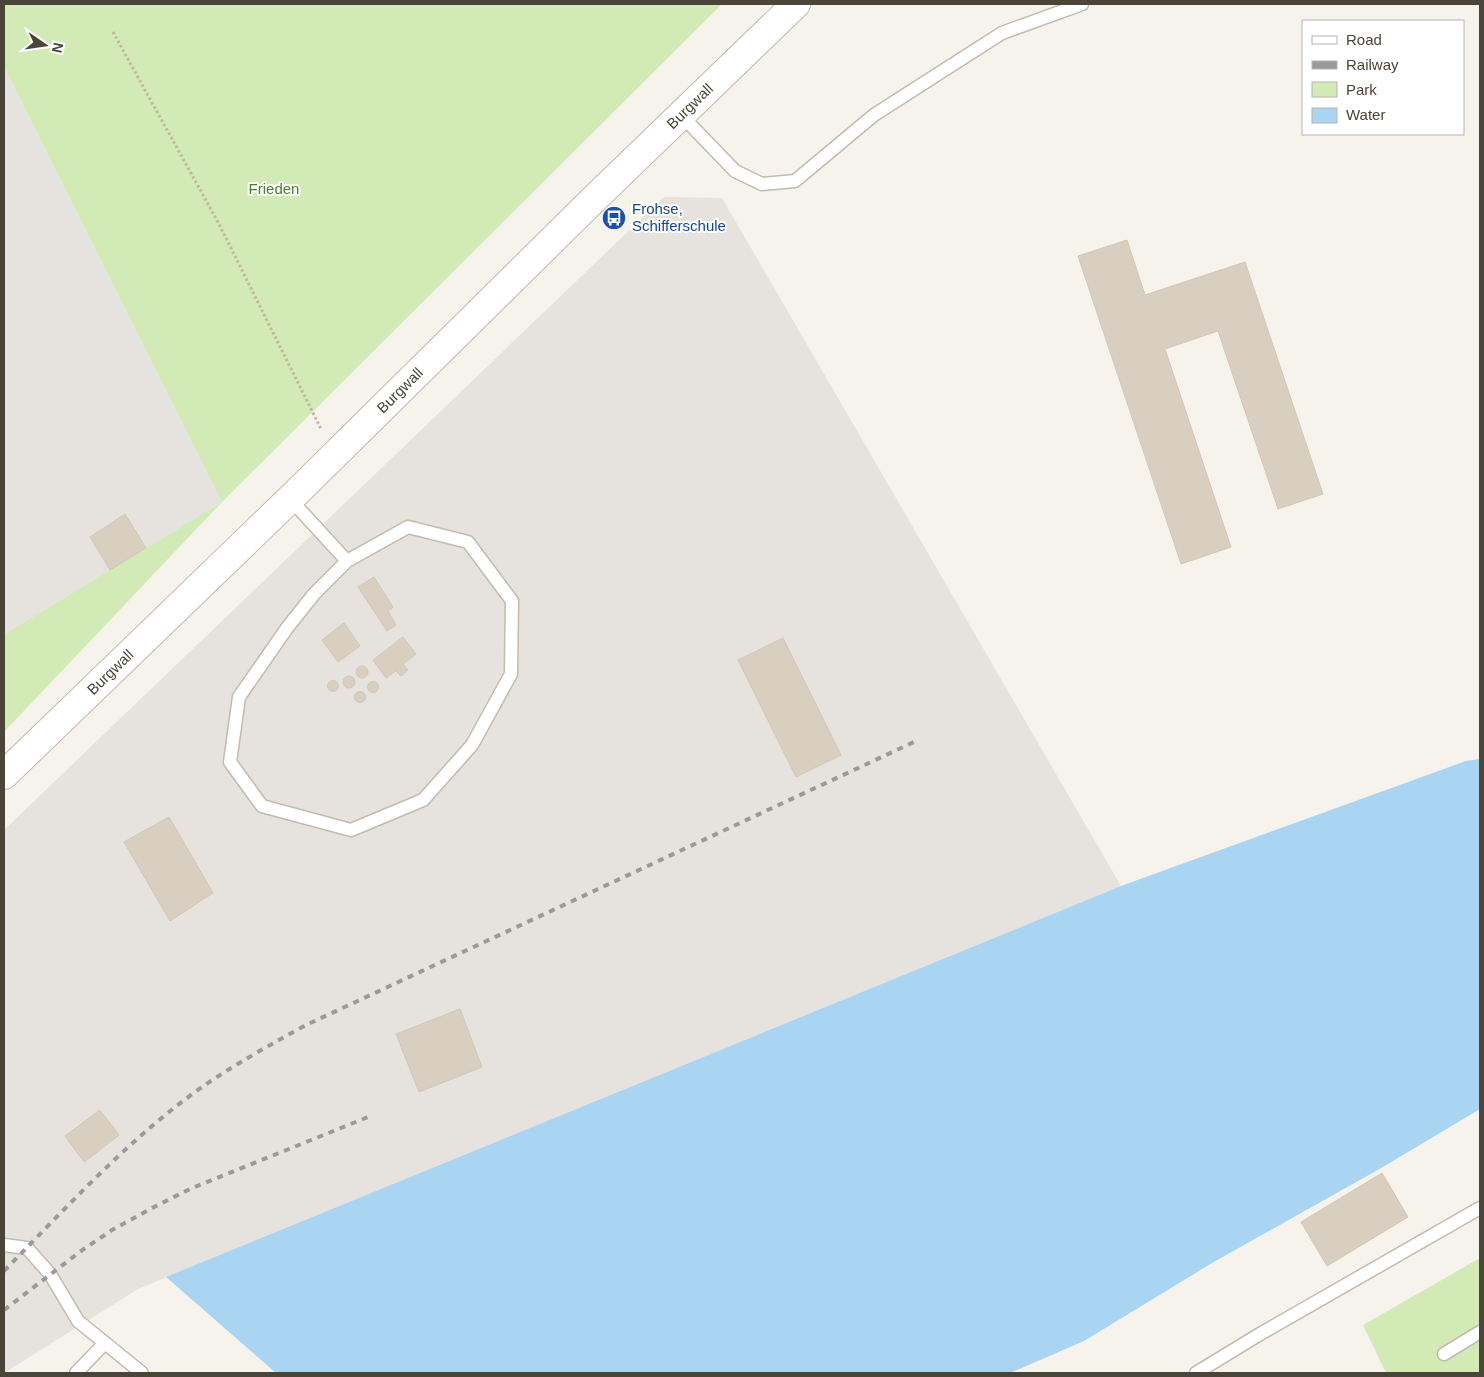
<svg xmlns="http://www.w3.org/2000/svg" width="1484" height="1377" font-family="Arial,sans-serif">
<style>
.industrial{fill:#e6e2dd}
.green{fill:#d2eab5}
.water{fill:#a9d4f2}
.building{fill:#d8cfc1;stroke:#d3c7b4}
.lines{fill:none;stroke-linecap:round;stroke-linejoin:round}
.service-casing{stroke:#c2bbae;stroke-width:15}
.tertiary-casing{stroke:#c2bbae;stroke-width:30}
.path{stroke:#c4b79f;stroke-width:3;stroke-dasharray:2.5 2.5;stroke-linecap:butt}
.service{stroke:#fff;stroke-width:12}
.tertiary{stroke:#fff;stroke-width:28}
.rail{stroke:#9a9a9a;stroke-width:4;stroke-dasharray:6 6;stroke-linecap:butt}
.labels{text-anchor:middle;stroke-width:4;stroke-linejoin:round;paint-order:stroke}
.street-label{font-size:15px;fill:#4b4439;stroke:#fff}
.park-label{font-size:15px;fill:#4a7f2a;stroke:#fff}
.transit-label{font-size:15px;fill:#164399;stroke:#fff;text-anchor:start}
</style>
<rect width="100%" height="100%" fill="#f6f3ec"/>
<g class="industrial">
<polygon points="4,67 222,502 5,634 4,631"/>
<polygon points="664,197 722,198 1121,886 138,1289 4,1373 4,830"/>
</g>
<g class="green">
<polygon points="4,4 722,4 222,502 4,732 4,631 5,634 222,502 4,67"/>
<polygon points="1480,1258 1480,1373 1386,1373 1363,1325"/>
</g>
<polygon class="water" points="1480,759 1480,1109 1383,1167 1212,1263 1084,1341 1010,1373 276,1373 166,1277 1121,886 1466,761"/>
<g class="building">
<polygon points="1127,240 1145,295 1245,262 1323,494 1278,509 1218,331 1165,349 1231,547 1181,564 1078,256"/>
<polygon points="125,514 146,548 110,570 90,537"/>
<polygon points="374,577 393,607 388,611 396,625 387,631 358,587"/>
<polygon points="344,623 360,646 338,662 322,640"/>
<polygon points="403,637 416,654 403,664 408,670 401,676 396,671 386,678 373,660"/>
<polygon points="783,638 841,755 796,777 738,660"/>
<circle cx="362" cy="672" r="6"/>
<circle cx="349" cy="682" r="6"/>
<circle cx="333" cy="686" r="5.5"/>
<circle cx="373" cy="687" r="5.5"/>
<circle cx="360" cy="697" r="5.5"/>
<polygon points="169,817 213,893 170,921 124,842"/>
<polygon points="460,1009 482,1067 419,1092 396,1034"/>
<polygon points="100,1110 119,1135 84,1162 65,1136"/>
<polygon points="1382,1173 1408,1217 1327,1266 1301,1222"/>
</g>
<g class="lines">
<g class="service-casing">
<g id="service">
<polyline points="681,115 735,171 762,184 795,181 874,115 1002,33 1082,4"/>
<polyline points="290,499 347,561 314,594 287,628 239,697 230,762 262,806 351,830 423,800 472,745 511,674 512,601 468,542 408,527 347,561"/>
<polyline points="4,1245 27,1248 50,1274 78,1321 142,1373"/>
<polyline points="1444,1354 1480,1332"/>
<polyline points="76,1373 105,1343"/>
<polyline points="1196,1373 1260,1334 1480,1208"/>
</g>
</g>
<g class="tertiary-casing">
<g id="tertiary">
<path id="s1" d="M 4,775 L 290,499 L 595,198 L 796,4"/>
</g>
</g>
<polyline class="path" points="113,32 219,224 321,429"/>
<use href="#service" class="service"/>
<use href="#tertiary" class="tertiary"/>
<g class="rail">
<path d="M 4,1271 C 65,1209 124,1144 195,1092 C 230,1067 268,1046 306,1025 L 914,742"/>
<polyline points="4,1310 81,1251 112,1230 154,1207 190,1189 373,1115"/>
</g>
</g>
<defs>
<g id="bus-disc" transform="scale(1.25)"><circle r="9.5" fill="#1a4fb4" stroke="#fff"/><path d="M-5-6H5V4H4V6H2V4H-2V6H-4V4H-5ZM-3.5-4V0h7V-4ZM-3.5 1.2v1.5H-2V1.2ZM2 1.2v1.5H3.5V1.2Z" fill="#fff"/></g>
</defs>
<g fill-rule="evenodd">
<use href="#bus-disc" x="614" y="218"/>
</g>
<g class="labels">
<g class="street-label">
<text dy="5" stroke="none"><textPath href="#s1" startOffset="958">Burgwall</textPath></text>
<text dy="5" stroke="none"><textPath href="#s1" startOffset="552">Burgwall</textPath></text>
<text dy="5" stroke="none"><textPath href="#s1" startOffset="148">Burgwall</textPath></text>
</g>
<g class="park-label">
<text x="274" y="194">Frieden</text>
</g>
<g class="transit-label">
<text x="632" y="214">Frohse,<tspan x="632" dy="17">Schifferschule</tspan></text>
</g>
</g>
<rect width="1484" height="1377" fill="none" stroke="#4b4439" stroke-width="10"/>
<rect x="1302" y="20" width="162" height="115" fill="#ffffff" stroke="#b7b4b0"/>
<rect x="1312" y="36" width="25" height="8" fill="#ffffff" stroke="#b7b4b0"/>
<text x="1346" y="45" font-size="15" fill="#4b4439">Road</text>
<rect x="1312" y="61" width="25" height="8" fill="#9a9a9a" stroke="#b7b4b0"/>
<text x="1346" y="70" font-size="15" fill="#4b4439">Railway</text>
<rect x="1312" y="82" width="25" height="15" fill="#d2eab5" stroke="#b7b4b0"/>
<text x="1346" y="95" font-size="15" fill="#4b4439">Park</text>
<rect x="1312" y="108" width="25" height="15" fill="#a9d4f2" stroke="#b7b4b0"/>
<text x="1346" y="120" font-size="15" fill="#4b4439">Water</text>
<g transform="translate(45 45) rotate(103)" stroke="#ffffff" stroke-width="4" paint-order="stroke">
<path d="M0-4L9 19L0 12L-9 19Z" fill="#4b4439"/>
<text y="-8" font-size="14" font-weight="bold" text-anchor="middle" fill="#4b4439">N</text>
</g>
</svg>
